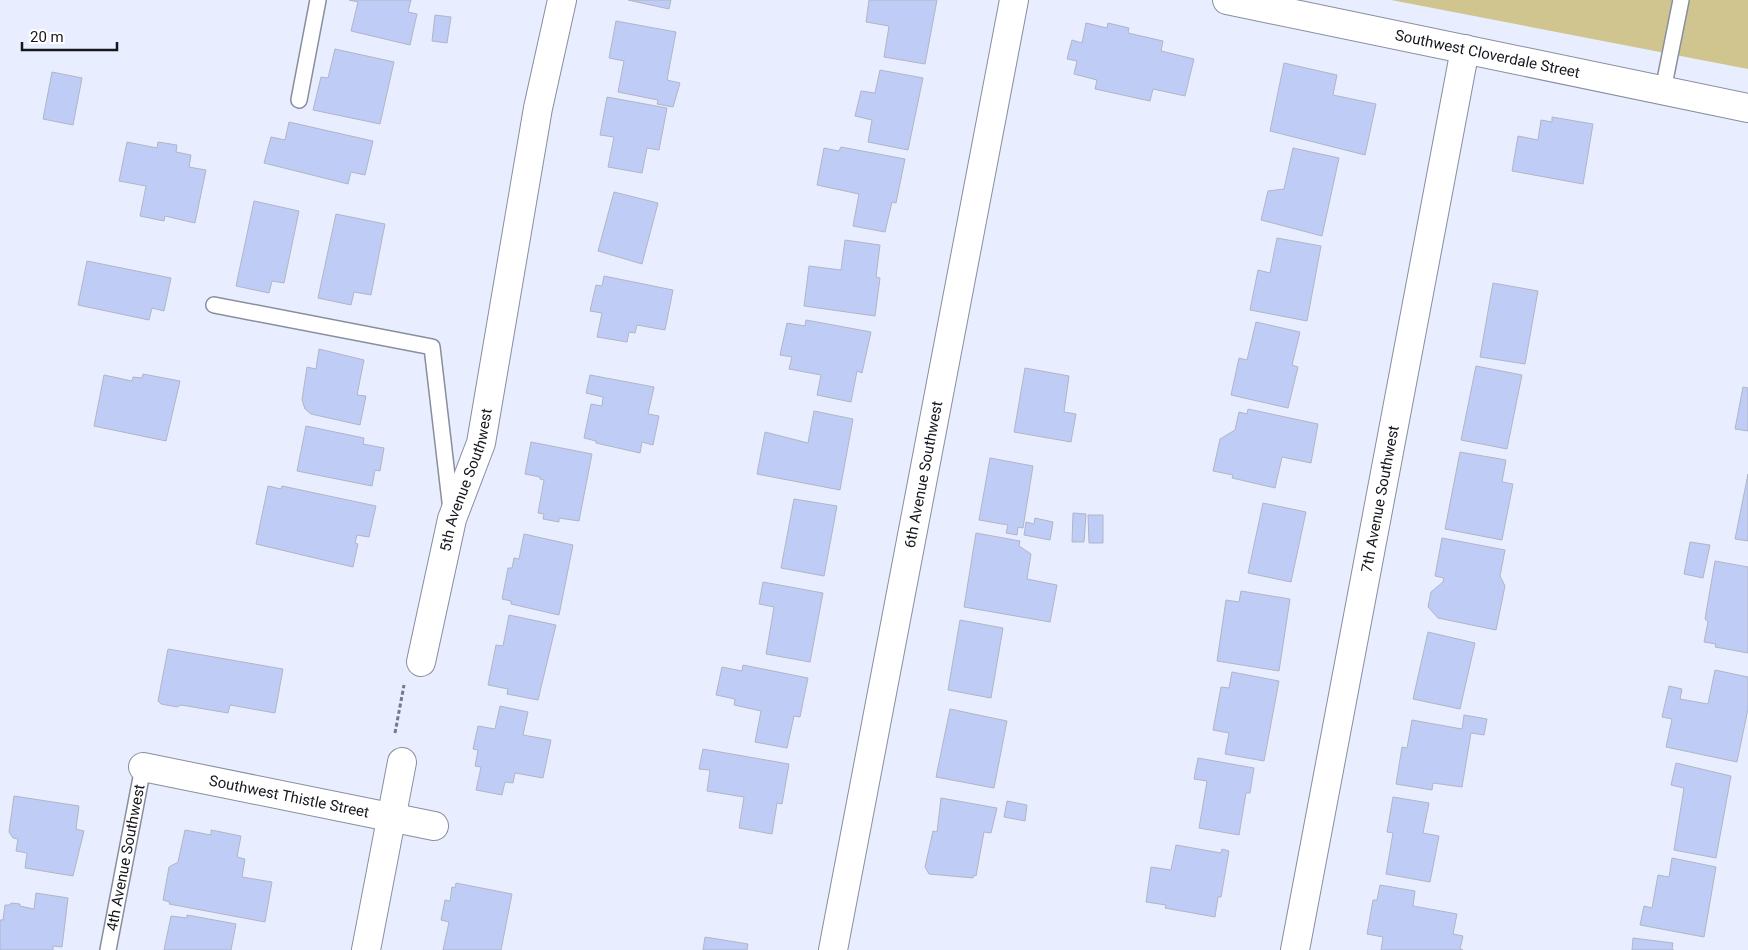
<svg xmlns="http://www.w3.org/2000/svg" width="1748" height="950" font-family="Roboto,sans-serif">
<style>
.green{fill:#d0c58f}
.building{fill:#beccf6;stroke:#b0b6c5}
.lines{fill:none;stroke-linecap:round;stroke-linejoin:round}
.service-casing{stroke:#888e9d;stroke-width:18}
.minor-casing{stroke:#888e9d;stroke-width:30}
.path{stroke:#767a85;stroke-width:3;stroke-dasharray:4 2.5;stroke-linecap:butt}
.service{stroke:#fff;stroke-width:15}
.minor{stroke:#fff;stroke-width:28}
.labels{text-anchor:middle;stroke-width:5;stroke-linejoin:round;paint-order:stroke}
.street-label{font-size:15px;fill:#15171d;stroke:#fff}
</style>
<rect width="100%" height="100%" fill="#e8eeff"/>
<polygon class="green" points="1391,0 1748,0 1748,69"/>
<g class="building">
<polygon points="411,0 408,12 417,14 410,45 351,31 358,2 349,0"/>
<polygon points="628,0 671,0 669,9"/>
<polygon points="869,0 937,0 925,64 884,57 889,26 866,22"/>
<polygon points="435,15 451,17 447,43 432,41"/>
<polygon points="616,21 676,32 667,80 680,83 673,107 657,104 658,100 618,92 624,61 609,58"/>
<polygon points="1086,23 1107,28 1108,23 1129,28 1128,33 1163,41 1161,51 1194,59 1185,96 1153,89 1150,101 1095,89 1097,80 1074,74 1077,61 1067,59 1072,40 1082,43"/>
<polygon points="335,49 394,62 380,124 313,110 321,77 328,78"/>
<polygon points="1284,63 1337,75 1333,95 1376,104 1365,155 1270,131"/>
<polygon points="880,70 923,78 908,150 868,142 872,120 855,116 861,91 875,93"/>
<polygon points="52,72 82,78 73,125 43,119"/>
<polygon points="607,97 667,108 659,150 647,148 642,173 608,167 614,137 600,135"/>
<polygon points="1552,117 1593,124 1583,184 1512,171 1518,136 1538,140 1541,120 1552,122"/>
<polygon points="289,122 373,141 365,175 351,172 348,184 264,163 271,137 285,140"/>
<polygon points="127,142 157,148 158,142 177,145 176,152 191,155 189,167 206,170 195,223 165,216 164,221 140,216 146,186 119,181"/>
<polygon points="841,147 905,159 896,203 892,202 885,232 853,226 859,194 817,185 824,148 839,151"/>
<polygon points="1293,148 1339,158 1322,236 1261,220 1268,191 1284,189"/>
<polygon points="614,192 658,203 642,264 598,251"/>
<polygon points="254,201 299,211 284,283 272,281 269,293 236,286"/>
<polygon points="336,214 385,224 371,295 354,292 351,305 318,298"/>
<polygon points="1277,238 1321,246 1307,321 1250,310 1258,270 1270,273"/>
<polygon points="845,240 880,245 876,277 880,278 875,316 804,306 809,266 841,270"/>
<polygon points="87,261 171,278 164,311 152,308 149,320 78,305"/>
<polygon points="604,276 673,290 665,330 637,325 635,333 629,332 627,342 597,337 602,313 590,311 596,285 602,286"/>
<polygon points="1493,283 1538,291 1525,364 1480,357"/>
<polygon points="806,320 871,332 862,373 857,371 851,402 817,395 821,375 789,369 792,357 780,355 787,323 805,326"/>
<polygon points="1256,322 1300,332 1292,365 1298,367 1288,408 1231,395 1239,358 1247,360"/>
<polygon points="319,349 364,360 357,395 366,396 360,425 311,414 305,409 302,400 307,367 316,369"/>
<polygon points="1476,366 1522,375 1507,449 1461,440"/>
<polygon points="1025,368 1069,376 1064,412 1076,414 1071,442 1014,432"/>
<polygon points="143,374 180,381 166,441 94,426 104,375 132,381 133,377 142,378"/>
<polygon points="590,375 654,387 648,414 659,416 653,445 642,442 640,453 596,443 596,441 584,438 591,404 602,406 603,397 586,393"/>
<polygon points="1743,387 1748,388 1748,431 1735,429"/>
<polygon points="1248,409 1318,424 1311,463 1282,457 1275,488 1232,478 1233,475 1213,471 1220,439 1235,430 1239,412 1247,414"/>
<polygon points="814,411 853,419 840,490 757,474 765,432 808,443"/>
<polygon points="306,426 364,438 363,444 384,448 380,471 375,470 372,486 297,471"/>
<polygon points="531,442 592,454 579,521 559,518 559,522 543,519 544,514 538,513 544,480 540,479 540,477 525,474"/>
<polygon points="1460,452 1506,460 1502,482 1513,484 1502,540 1445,529"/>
<polygon points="990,458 1033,466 1023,528 1018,527 1017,535 1006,533 1008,525 979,520"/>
<polygon points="1748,474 1748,541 1735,539"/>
<polygon points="268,486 281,489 282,486 376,506 369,537 357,535 355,543 358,544 353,567 256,544"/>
<polygon points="794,499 837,506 824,576 781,568"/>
<polygon points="1263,503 1306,512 1291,582 1248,573"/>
<polygon points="1073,513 1086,514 1084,542 1072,542"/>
<polygon points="1088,515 1103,515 1103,543 1089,543"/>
<polygon points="1035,518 1053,522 1050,540 1024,535 1026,522 1034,524"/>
<polygon points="976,533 1020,541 1019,546 1031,554 1027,579 1057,585 1050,622 964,607"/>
<polygon points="524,534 573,545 559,615 511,604 511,601 502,599 508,568 512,568 514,558 519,559"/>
<polygon points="1442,538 1505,550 1500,576 1505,586 1496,630 1438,618 1428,607 1431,592 1443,582 1444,578 1435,576"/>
<polygon points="1690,542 1710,545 1703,578 1684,574"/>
<polygon points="1715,561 1748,567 1748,653 1715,647 1716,644 1704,642 1708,622 1705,619"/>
<polygon points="763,582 823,593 810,662 766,654 774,607 759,604"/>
<polygon points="1241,591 1290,599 1279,671 1217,661 1226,600 1239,602"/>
<polygon points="509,615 556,625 538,700 507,694 508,689 488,685 496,645 503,646"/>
<polygon points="960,620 1003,628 991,698 948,690"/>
<polygon points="1428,632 1475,643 1460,709 1413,699"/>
<polygon points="168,649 283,669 275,713 230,705 228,713 181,705 177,707 161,704 158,701"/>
<polygon points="743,665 808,678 800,717 794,716 787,748 755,742 761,711 734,705 735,699 716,695 722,667 742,671"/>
<polygon points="1715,670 1748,677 1748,709 1737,762 1666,747 1672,719 1662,717 1669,686 1682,689 1680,699 1708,704"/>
<polygon points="1232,672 1279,681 1264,761 1225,754 1229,733 1213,730 1221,687 1229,688"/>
<polygon points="500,706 528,712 523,735 551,740 543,778 515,773 513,783 505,782 502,795 476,790 481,767 475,766 478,750 473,749 478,726 495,729"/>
<polygon points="950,709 1007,721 994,788 936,777"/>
<polygon points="1464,715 1487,719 1484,735 1471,733 1462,787 1433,783 1432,790 1396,784 1402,747 1407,748 1412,720 1462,729"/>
<polygon points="703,749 789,764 782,804 777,803 772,834 739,828 744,797 707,791 710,770 699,769"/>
<polygon points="1198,758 1254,768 1250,793 1246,793 1239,835 1199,828 1207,781 1194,779"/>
<polygon points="1676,763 1731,776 1716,858 1674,850 1684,788 1671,785"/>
<polygon points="14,796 79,806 76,829 84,831 73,876 25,868 27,853 16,851 18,839 13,838 9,832"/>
<polygon points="1393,797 1429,803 1423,833 1439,836 1430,882 1386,874 1393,833 1387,832"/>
<polygon points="941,798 997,808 991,833 984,832 976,876 974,875 973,878 929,874 925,867 933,831 937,832"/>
<polygon points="1007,801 1027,805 1025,821 1004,817"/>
<polygon points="185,830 211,835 211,830 241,836 237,857 245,859 242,877 272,882 265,922 169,904 170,902 163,900 169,867 178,862"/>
<polygon points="1176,845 1221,853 1222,849 1229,851 1221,897 1218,897 1215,917 1165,908 1166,905 1146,902 1151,867 1171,870"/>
<polygon points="1672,858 1716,867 1704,937 1640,925 1644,906 1652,908 1658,875 1669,877"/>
<polygon points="456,883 512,894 501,950 443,950 449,922 441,920 445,900 450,901 452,887 455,888"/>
<polygon points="1380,885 1415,891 1413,906 1457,914 1453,934 1463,936 1460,949 1463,950 1381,950 1383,937 1367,934 1373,900 1377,900"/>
<polygon points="36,893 68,898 62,947 53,946 53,950 0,950 0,920 3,920 5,905 10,905 11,903 20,904 20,906 34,909"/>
<polygon points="187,915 236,924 231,950 164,950 171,916 187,918"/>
<polygon points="705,937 748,944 747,950 703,950"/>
<polygon points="1633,938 1673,943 1672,950 1674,950 1632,950"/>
</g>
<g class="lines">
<g class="service-casing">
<g id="service">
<polyline points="1663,90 1681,0"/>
<polyline points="299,100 318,0"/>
<polyline points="214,305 432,347 451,510"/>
<path id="s1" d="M 108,950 L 143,767"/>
</g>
</g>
<g class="minor-casing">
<g id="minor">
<path id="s2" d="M 1227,0 L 1748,108"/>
<path id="s3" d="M 421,662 L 452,519 L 481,443 L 538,108 L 562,0"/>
<path id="s4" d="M 143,767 L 434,826"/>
<polyline points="366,950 402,762"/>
<path id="s5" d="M 833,950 L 1014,0"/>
<path id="s6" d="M 1295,950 L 1465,49"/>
</g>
</g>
<polyline class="path" points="395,733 404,685"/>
<use href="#service" class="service"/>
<use href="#minor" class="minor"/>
</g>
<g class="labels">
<g class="street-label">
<text dy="5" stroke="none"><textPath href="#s2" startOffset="266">Southwest Cloverdale Street</textPath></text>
<text dy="5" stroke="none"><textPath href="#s5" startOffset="484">6th Avenue Southwest</textPath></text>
<text dy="5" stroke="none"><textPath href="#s3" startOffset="188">5th Avenue Southwest</textPath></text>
<text dy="5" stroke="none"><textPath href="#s6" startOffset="459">7th Avenue Southwest</textPath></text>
<text dy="5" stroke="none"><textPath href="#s4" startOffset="149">Southwest Thistle Street</textPath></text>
<text dy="5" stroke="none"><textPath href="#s1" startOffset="94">4th Avenue Southwest</textPath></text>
</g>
</g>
<path d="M22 42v8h95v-8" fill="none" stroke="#15171d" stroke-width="2.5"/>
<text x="30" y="42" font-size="15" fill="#15171d" stroke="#ffffff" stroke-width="4" paint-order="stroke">20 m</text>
</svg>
